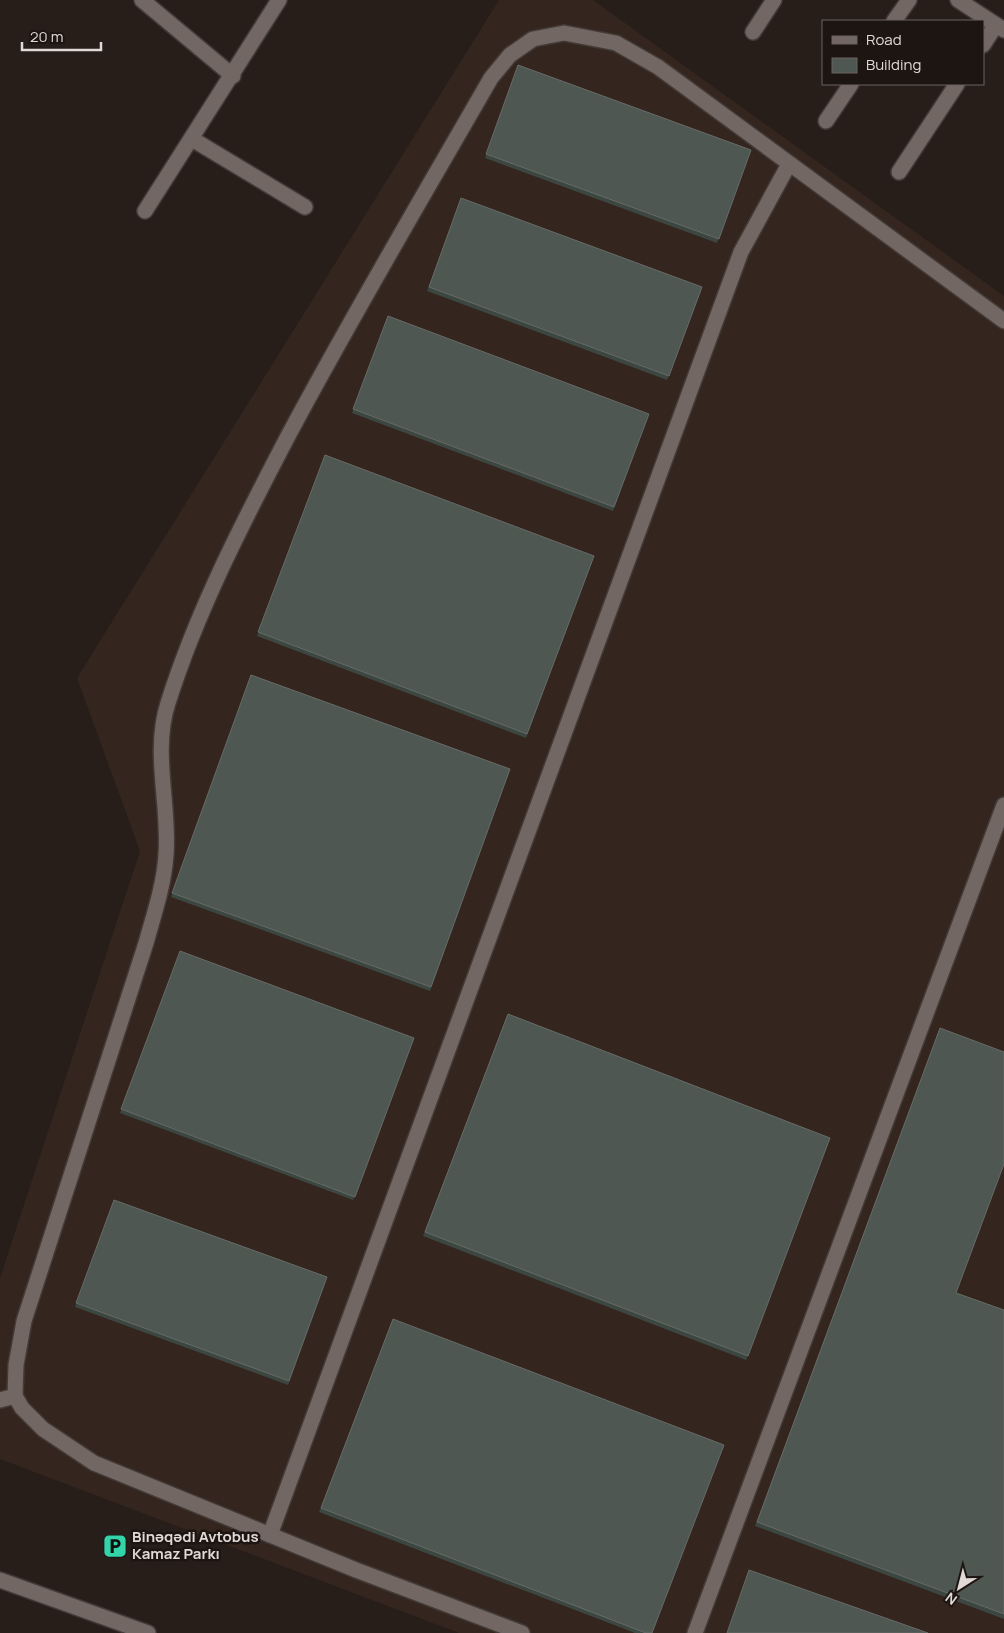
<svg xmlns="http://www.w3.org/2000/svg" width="1004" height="1633" font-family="Manrope,sans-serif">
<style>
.built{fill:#34251e}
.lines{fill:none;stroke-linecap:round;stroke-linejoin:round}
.minor-casing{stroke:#423a37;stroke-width:18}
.minor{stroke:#726762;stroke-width:15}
.wall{fill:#3d4742}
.building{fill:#4f5752;stroke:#666b67}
.labels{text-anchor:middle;stroke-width:5;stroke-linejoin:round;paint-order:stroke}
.poi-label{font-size:15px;font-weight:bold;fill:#e0d9d6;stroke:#1d1511;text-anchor:start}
</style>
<rect width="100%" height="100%" fill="#271e1a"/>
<polygon class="built" points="499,0 593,0 1004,296 1004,1633 459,1633 0,1459 0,1278 140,851 77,678"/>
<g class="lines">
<g class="minor-casing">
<g id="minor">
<polyline points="142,0 233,76"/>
<polyline points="958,0 1004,30"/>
<polyline points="894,21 909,0"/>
<polyline points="753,32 774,0"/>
<polyline points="983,45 996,25"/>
<polyline points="826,121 851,84"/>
<polyline points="192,139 305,207"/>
<polyline points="899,172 957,84"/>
<polyline points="145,211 279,0"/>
<polyline points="0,1400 15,1396"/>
<polyline points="270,1535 741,252 789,164"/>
<polyline points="0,1580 148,1633"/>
<path d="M 522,1633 L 356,1570 L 94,1463 L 43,1429 L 22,1408 L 15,1396 L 16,1365 L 24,1321 L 146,943 C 154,914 164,885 166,855 C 170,805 152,752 168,703 C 197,611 242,524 287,438 C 352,316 422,198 491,78 L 510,55 L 533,39 L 564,33 L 616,43 L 658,67 L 1004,321"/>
<polyline points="695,1633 1004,805"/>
</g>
</g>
<use href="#minor" class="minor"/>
</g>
<g class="wall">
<polygon points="518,65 751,150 717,243 485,158"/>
<polygon points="461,198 702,287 667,380 427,291"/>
<polygon points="388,316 647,418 613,511 352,413"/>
<polygon points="325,455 594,556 526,738 257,636"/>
<polygon points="251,675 510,769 430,991 171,897"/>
<polygon points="180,951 414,1038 353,1200 120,1113"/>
<polygon points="508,1014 830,1138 746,1360 423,1236"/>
<polygon points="940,1028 957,1293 1004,1310 1004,1619 755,1526"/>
<polygon points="114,1200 327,1277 288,1385 75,1307"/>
<polygon points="393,1319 652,1633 635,1633 319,1512"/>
</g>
<g class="building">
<polygon points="518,65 751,150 719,239 486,154"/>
<polygon points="461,198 702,287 669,376 429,287"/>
<polygon points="388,316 649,414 614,507 353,409"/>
<polygon points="325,455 594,556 527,734 258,632"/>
<polygon points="251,675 510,769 431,987 172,893"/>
<polygon points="180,951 414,1038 355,1197 121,1109"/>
<polygon points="508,1014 830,1138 748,1356 425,1232"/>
<polygon points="940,1028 1004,1052 1004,1164 956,1293 1004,1310 1004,1614 757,1522"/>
<polygon points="114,1200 327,1277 289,1381 76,1303"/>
<polygon points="393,1319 724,1445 652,1633 646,1633 321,1508"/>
<polygon points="749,1570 928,1633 727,1633"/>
</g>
<defs>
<g id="parking-square" transform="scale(1.25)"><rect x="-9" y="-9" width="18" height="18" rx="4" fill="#33d4a8" stroke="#1d1511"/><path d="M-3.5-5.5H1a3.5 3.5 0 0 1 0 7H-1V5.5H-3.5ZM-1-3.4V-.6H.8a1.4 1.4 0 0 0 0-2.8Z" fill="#111"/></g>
</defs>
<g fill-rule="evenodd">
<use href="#parking-square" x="115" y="1546"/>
</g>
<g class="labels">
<g class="poi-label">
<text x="132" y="1542">Binəqədi Avtobus<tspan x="132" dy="17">Kamaz Parkı</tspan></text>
</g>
</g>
<rect x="822" y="20" width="162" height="65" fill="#1d1511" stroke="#6b6360"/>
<rect x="832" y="36" width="25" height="8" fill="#726762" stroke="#6b6360"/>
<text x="866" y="45" font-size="15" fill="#e0d9d6">Road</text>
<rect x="832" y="58" width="25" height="15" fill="#4f5752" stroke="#6b6360"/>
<text x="866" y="70" font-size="15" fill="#e0d9d6">Building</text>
<g transform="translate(959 1588) rotate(216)" stroke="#1d1511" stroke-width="4" paint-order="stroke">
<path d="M0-4L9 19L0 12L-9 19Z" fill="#e0d9d6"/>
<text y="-8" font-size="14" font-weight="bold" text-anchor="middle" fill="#e0d9d6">N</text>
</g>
<path d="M22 42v8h79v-8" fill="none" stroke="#e0d9d6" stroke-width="2.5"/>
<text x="30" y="42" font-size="15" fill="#e0d9d6" stroke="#1d1511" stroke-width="4" paint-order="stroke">20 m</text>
</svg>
